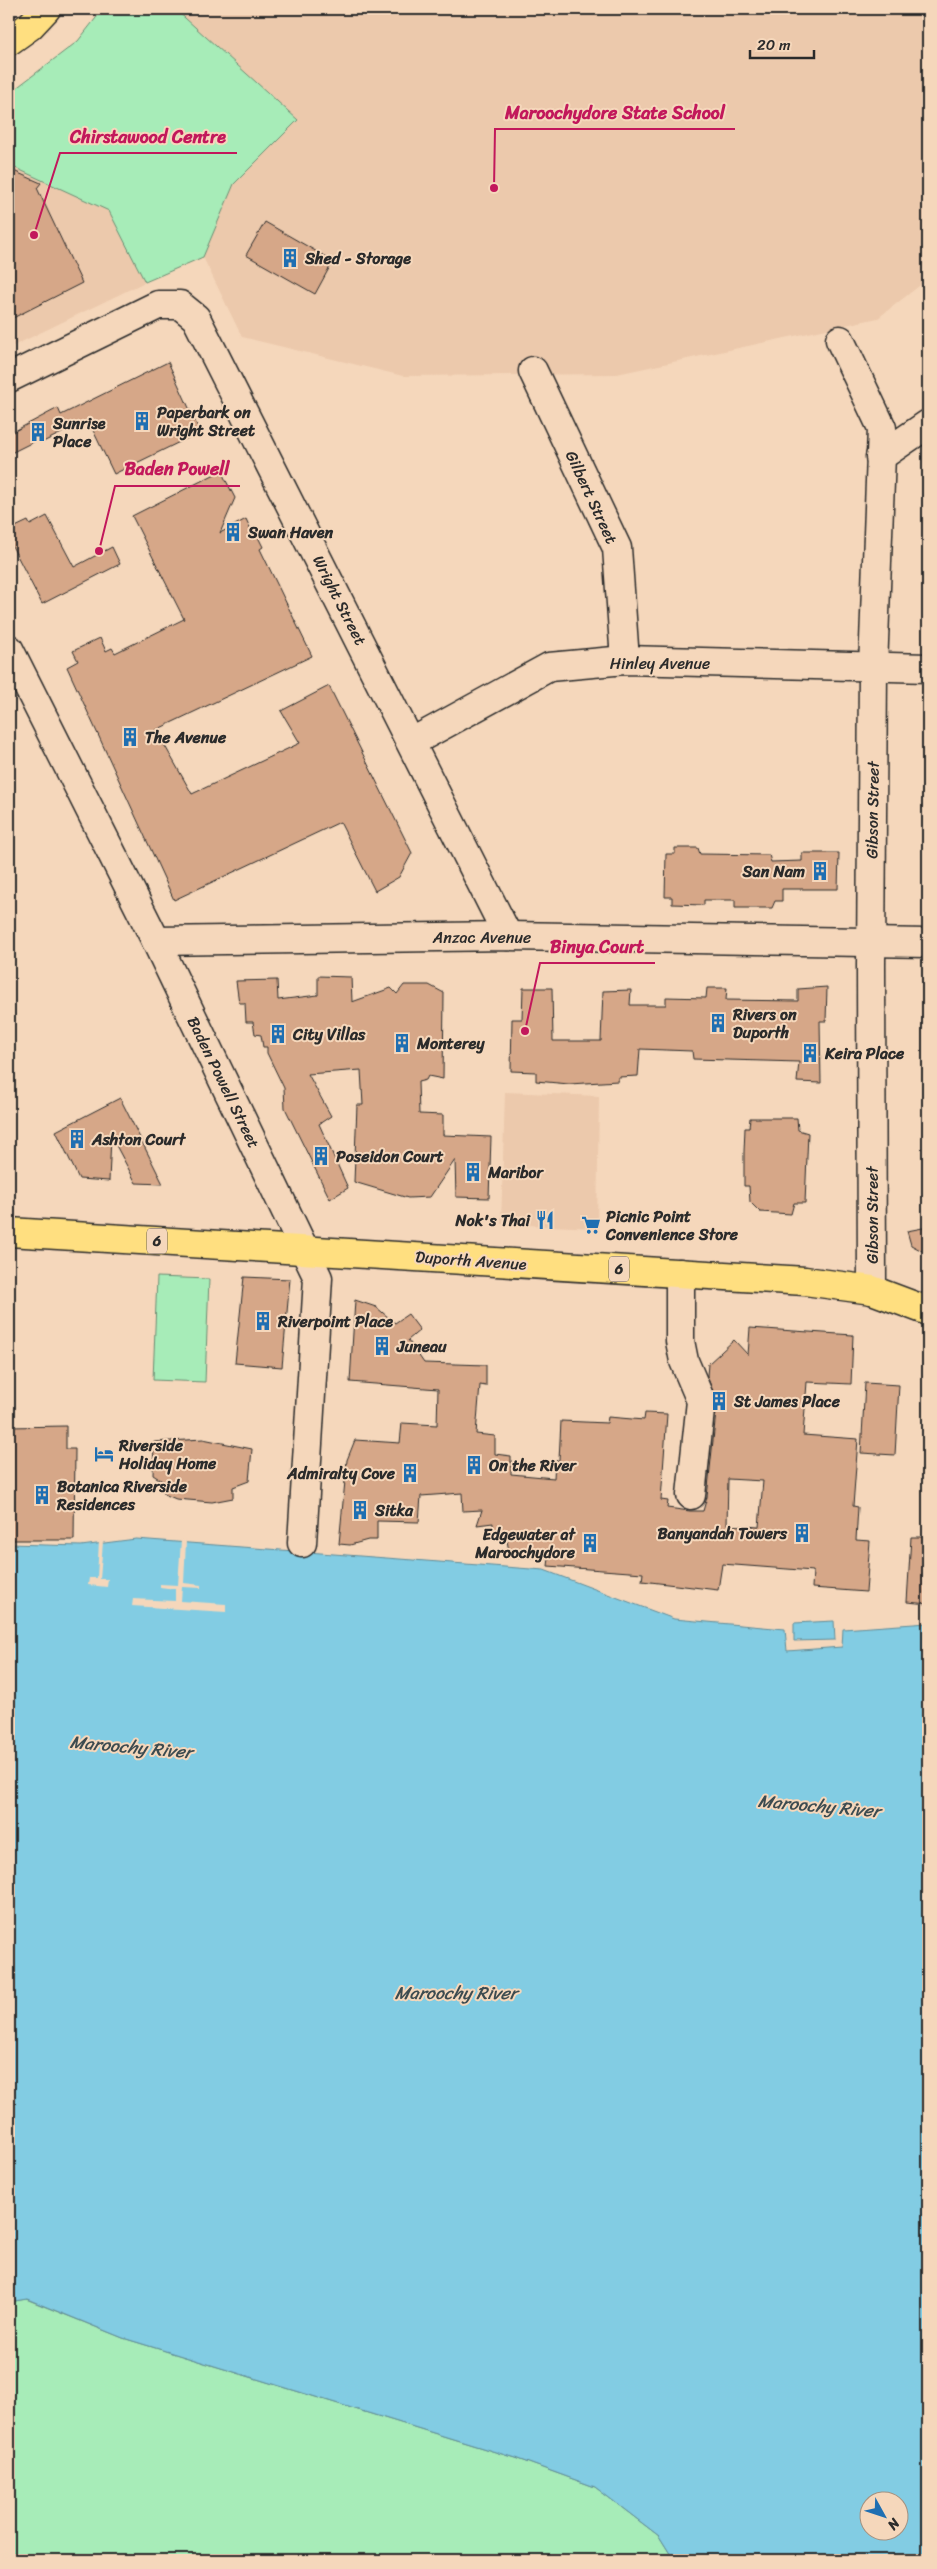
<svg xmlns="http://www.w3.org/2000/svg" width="937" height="2569" font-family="Sriracha,sans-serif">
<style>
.built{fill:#ecc9ac}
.green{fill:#a7ecb8;stroke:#698c72}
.water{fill:#82cce3;stroke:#5f8c99;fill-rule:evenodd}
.pier{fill:#f5d7bb}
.building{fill:#d6a788;stroke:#2b2b2b;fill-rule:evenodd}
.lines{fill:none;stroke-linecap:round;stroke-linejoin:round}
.minor-casing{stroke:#2b2b2b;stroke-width:31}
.major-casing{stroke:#2b2b2b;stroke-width:31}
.minor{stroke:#f5d7bb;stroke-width:28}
.major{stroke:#ffdf80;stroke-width:28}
.labels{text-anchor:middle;stroke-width:4;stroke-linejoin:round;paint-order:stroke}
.shield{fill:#f5d7bb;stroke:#685f56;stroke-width:1}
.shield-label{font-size:15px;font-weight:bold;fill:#2b2b2b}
.poi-label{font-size:16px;font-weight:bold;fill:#2b2b2b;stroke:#f5d7bb;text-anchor:start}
.street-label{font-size:16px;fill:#2b2b2b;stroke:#f5d7bb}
.water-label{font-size:18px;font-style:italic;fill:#3c4b50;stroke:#f5d7bb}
.leader{fill:none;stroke:#c2185b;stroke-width:2}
.callout-dot{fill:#c2185b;stroke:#f5d7bb;stroke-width:2}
.callout-label{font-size:18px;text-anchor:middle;font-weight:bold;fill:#c2185b;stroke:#f5d7bb;stroke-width:4;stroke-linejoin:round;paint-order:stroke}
</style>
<rect width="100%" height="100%" fill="#f5d7bb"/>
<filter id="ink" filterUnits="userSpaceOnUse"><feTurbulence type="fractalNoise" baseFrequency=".02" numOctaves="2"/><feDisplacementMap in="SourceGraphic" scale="10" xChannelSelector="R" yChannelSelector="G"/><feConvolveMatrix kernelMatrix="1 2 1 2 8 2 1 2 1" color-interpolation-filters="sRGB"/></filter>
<g filter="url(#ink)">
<g class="built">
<polygon points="103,9 928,9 928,279 878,318 617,374 403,376 242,337 203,257 145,282 9,348 9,92 15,89 78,41"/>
<polygon points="505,1092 599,1096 597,1228 501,1224"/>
</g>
<g class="green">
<polygon points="103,9 175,9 298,120 234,184 203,257 145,282 109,211 9,165 9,92 15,89 78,41"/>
<polygon points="157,1277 209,1279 205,1382 153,1380"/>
<polygon points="26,2299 123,2338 515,2458 595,2487 659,2536 674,2560 9,2560 9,2302"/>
</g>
<g class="water">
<path d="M 136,1539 L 544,1570 L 674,1619 L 785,1629 L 787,1651 L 842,1647 L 843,1629 L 928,1623 L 928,2560 L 674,2560 L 659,2536 L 595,2487 L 515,2458 L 123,2338 L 27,2299 L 9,2302 L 9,1544 L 81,1546 ZM 870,2502 L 900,2502 L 900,2532 L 870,2532 Z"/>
<polygon points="834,1621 835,1640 794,1641 794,1623"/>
</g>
<g class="pier">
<polygon points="181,1540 186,1541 184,1583 201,1585 201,1588 182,1587 181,1601 226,1604 226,1612 132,1606 133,1599 175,1601 175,1589 160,1587 160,1584 178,1585"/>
<polygon points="99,1541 103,1542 100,1579 108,1579 107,1587 88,1585 89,1578 97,1578"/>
</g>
<g class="building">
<polygon points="9,169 41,183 37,188 82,283 9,320"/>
<polygon points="265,222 333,261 315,294 246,255"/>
<polygon points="168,362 200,432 114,474 88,420 43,442 41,438 9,454 9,434 58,408 61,415"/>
<polygon points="221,471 235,498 220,533 246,519 252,532 255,531 263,547 260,549 312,656 156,730 192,794 300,743 281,711 329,686 412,853 399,877 375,891 340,822 174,900 67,667 78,661 73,651 100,638 106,651 112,648 115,653 184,619 132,516"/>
<polygon points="47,516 74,567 112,547 120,564 42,604 9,540 9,530 28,521 30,525"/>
<polygon points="675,848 698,848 700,854 769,855 771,862 802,861 802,853 839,853 838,889 782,889 782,901 775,901 772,908 735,908 735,900 704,900 704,905 672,904 672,897 665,897 666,854 675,854"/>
<polygon points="318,976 351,977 352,1002 391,988 397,994 404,985 429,985 444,993 443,1079 428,1076 426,1080 418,1082 419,1114 443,1115 443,1135 491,1137 489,1198 456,1197 455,1160 430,1197 408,1198 354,1182 357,1105 363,1105 361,1070 308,1074 331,1116 319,1124 348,1188 330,1199 285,1108 284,1088 267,1053 267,1047 263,1047 261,1035 255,1034 253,1022 246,1022 245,1003 239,1003 236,981 277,980 278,1000 318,995"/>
<polygon points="827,987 826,1021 820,1021 821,1083 797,1082 799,1062 693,1059 692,1051 640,1049 638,1076 618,1077 618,1081 569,1084 536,1081 536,1072 511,1071 512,1019 522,1019 523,988 552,988 553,1041 601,1041 603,991 631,990 630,1005 666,1005 666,997 706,998 707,988 727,988 726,1000 798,1001 798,989"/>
<polygon points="120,1098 163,1184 136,1183 111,1136 109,1181 79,1179 56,1131"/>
<polygon points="750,1118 797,1118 798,1130 808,1133 805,1203 794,1203 791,1214 760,1212 750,1202 749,1186 744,1186 744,1152 745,1128 749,1128"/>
<polygon points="928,1227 928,1254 911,1245 907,1231"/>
<polygon points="244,1277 290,1279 282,1367 235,1363"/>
<path d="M 355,1300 L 376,1307 L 395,1323 L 408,1314 L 420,1330 L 408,1340 L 424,1363 L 486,1365 L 486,1386 L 480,1385 L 476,1434 L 495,1436 L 495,1454 L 511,1456 L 511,1474 L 554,1478 L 555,1461 L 559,1460 L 561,1421 L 607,1423 L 608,1417 L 644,1420 L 645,1413 L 667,1414 L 661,1500 L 668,1501 L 667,1508 L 690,1511 L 703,1511 L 707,1497 L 717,1403 L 707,1376 L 708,1364 L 734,1340 L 748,1355 L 750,1328 L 853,1335 L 851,1384 L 807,1382 L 803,1435 L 858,1439 L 853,1506 L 858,1507 L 856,1540 L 870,1541 L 866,1592 L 812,1588 L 813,1571 L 722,1564 L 718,1590 L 642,1581 L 643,1573 L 548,1566 L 549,1558 L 510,1557 L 506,1535 L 492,1537 L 493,1523 L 477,1525 L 482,1510 L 463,1511 L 462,1493 L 421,1496 L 419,1522 L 377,1521 L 377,1540 L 368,1540 L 350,1545 L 339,1544 L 347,1460 L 355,1440 L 400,1443 L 402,1423 L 437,1425 L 438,1389 L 350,1382 ZM 728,1479 L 763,1481 L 759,1527 L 727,1525 Z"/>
<polygon points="865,1383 899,1385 895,1455 861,1453"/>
<polygon points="66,1426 66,1449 75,1449 74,1540 9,1540 9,1427"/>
<polygon points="203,1439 252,1449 249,1481 233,1487 233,1498 212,1502 176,1499 164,1494 164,1482 153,1475 154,1442"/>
<polygon points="911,1537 928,1537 928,1604 907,1602"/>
</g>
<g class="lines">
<g class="minor-casing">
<g id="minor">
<polyline points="840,340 882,428 873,668 871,966 872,1290"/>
<polyline points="533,371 617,548 625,660"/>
<polyline points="9,378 158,305 180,305 196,318 508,936"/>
<polyline points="880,457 928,424"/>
<polyline points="9,649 156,941 318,1278 302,1543"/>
<polyline points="412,742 549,667 625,660 928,668"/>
<polyline points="156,941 508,936 928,943"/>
<polyline points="680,1273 680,1341 684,1361 701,1401 691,1495"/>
</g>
</g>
<g class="major-casing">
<g id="major">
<polyline points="9,41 30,26 46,9"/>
<polyline points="9,1232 805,1281 872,1290 928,1311"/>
</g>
</g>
<use href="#minor" class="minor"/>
<use href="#major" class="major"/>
</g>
</g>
<defs>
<g id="building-bare" transform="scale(1.5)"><path d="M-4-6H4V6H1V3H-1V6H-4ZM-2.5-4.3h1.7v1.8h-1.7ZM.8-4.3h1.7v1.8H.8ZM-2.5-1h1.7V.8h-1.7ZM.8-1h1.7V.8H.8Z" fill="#1f6fb2" stroke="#f5d7bb" stroke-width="2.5" paint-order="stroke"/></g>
<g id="restaurant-bare" transform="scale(1.5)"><path d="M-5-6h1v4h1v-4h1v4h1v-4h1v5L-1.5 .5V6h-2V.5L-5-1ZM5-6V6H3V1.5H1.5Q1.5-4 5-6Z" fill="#1f6fb2" stroke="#f5d7bb" stroke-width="2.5" paint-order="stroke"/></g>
<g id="supermarket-bare" transform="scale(1.5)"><path d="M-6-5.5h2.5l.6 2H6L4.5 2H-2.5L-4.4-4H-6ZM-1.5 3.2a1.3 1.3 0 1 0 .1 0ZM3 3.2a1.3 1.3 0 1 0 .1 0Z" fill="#1f6fb2" stroke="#f5d7bb" stroke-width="2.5" paint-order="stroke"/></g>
<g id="hotel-bare" transform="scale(1.5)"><path d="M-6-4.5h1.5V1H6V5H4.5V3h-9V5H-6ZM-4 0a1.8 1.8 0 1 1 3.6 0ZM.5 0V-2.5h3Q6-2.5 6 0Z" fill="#1f6fb2" stroke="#f5d7bb" stroke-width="2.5" paint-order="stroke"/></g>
</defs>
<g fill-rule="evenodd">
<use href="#building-bare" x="290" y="258"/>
<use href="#building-bare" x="142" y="421"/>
<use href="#building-bare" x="38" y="432"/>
<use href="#building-bare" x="233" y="532"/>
<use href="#building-bare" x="130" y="737"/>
<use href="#building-bare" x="820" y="871"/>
<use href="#building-bare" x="718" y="1023"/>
<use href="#building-bare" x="278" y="1034"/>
<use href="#building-bare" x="402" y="1043"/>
<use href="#building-bare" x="810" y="1053"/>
<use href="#building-bare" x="77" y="1139"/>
<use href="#building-bare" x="321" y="1156"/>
<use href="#building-bare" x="473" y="1172"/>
<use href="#restaurant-bare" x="545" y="1220"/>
<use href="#supermarket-bare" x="591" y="1225"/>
<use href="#building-bare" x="263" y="1321"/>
<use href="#building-bare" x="382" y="1346"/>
<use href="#building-bare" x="719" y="1401"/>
<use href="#hotel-bare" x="104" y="1454"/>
<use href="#building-bare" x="474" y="1465"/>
<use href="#building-bare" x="410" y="1473"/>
<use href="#building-bare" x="42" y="1495"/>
<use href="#building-bare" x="360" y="1510"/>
<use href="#building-bare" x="802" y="1533"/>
<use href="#building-bare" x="590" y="1543"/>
</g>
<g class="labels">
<g class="shield">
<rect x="147" y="1228.5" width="20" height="25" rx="4"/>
<rect x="609" y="1256.5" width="20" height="25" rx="4"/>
</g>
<g class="shield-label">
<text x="157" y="1246">6</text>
<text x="619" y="1274">6</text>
</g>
<g class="poi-label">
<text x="305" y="264">Shed - Storage</text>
<text x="157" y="418">Paperbark on<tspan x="157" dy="18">Wright Street</tspan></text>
<text x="53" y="429">Sunrise<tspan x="53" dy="18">Place</tspan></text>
<text x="248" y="538">Swan Haven</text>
<text x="145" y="743">The Avenue</text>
<text x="805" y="877" text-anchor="end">San Nam</text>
<text x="733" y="1020">Rivers on<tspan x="733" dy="18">Duporth</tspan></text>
<text x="293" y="1040">City Villas</text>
<text x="417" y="1049">Monterey</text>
<text x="825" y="1059">Keira Place</text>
<text x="92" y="1145">Ashton Court</text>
<text x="336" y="1162">Poseidon Court</text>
<text x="488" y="1178">Maribor</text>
<text x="606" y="1222">Picnic Point<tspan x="606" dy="18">Convenience Store</tspan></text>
<text x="530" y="1226" text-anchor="end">Nok's Thai</text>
<text x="278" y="1327">Riverpoint Place</text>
<text x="397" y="1352">Juneau</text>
<text x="734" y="1407">St James Place</text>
<text x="119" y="1451">Riverside<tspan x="119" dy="18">Holiday Home</tspan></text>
<text x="489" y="1471">On the River</text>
<text x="395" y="1479" text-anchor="end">Admiralty Cove</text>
<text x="57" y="1492">Botanica Riverside<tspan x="57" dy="18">Residences</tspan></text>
<text x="375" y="1516">Sitka</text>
<text x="787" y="1539" text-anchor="end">Banyandah Towers</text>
<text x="575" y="1540" text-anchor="end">Edgewater at<tspan x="575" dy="18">Maroochydore</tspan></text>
</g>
<g class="street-label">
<text transform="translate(592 497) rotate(65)" y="6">Gilbert Street</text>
<text transform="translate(340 600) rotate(63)" y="6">Wright Street</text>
<text x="660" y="669">Hinley Avenue</text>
<text transform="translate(872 810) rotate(-89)" y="6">Gibson Street</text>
<text x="482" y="943">Anzac Avenue</text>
<text transform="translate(224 1082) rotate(64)" y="6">Baden Powell Street</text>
<text transform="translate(872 1215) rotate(-90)" y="6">Gibson Street</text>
<text transform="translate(471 1260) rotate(4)" y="6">Duporth Avenue</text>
</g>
<g class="water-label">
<text transform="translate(131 1747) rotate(5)" y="6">Maroochy River</text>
<text transform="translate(819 1806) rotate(5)" y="6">Maroochy River</text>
<text x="456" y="1999">Maroochy River</text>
</g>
</g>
<path class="leader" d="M494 188L495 129H735M34 235L60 153H237M99 551L115 486H240M525 1031L540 963H655"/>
<g class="callout-dot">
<circle cx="494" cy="188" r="5"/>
<circle cx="34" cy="235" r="5"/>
<circle cx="99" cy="551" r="5"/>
<circle cx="525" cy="1031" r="5"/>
</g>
<g class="callout-label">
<text x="615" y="119">Maroochydore State School</text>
<text x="148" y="143">Chirstawood Centre</text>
<text x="177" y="475">Baden Powell</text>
<text x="597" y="953">Binya Court</text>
</g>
<rect width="937" height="2569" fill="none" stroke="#f5d7bb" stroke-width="30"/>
<rect x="15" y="15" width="907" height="2539" fill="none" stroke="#2b2b2b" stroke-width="2" filter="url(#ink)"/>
<g transform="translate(884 2516) rotate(130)"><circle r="24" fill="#f5d7bb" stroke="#a49281"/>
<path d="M0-4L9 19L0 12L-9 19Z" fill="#1f6fb2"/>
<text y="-8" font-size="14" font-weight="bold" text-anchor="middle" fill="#2b2b2b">N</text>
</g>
<path d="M750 50v8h64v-8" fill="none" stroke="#2b2b2b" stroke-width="2.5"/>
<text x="757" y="50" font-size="15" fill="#2b2b2b" stroke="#f5d7bb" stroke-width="4" paint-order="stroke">20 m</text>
</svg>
